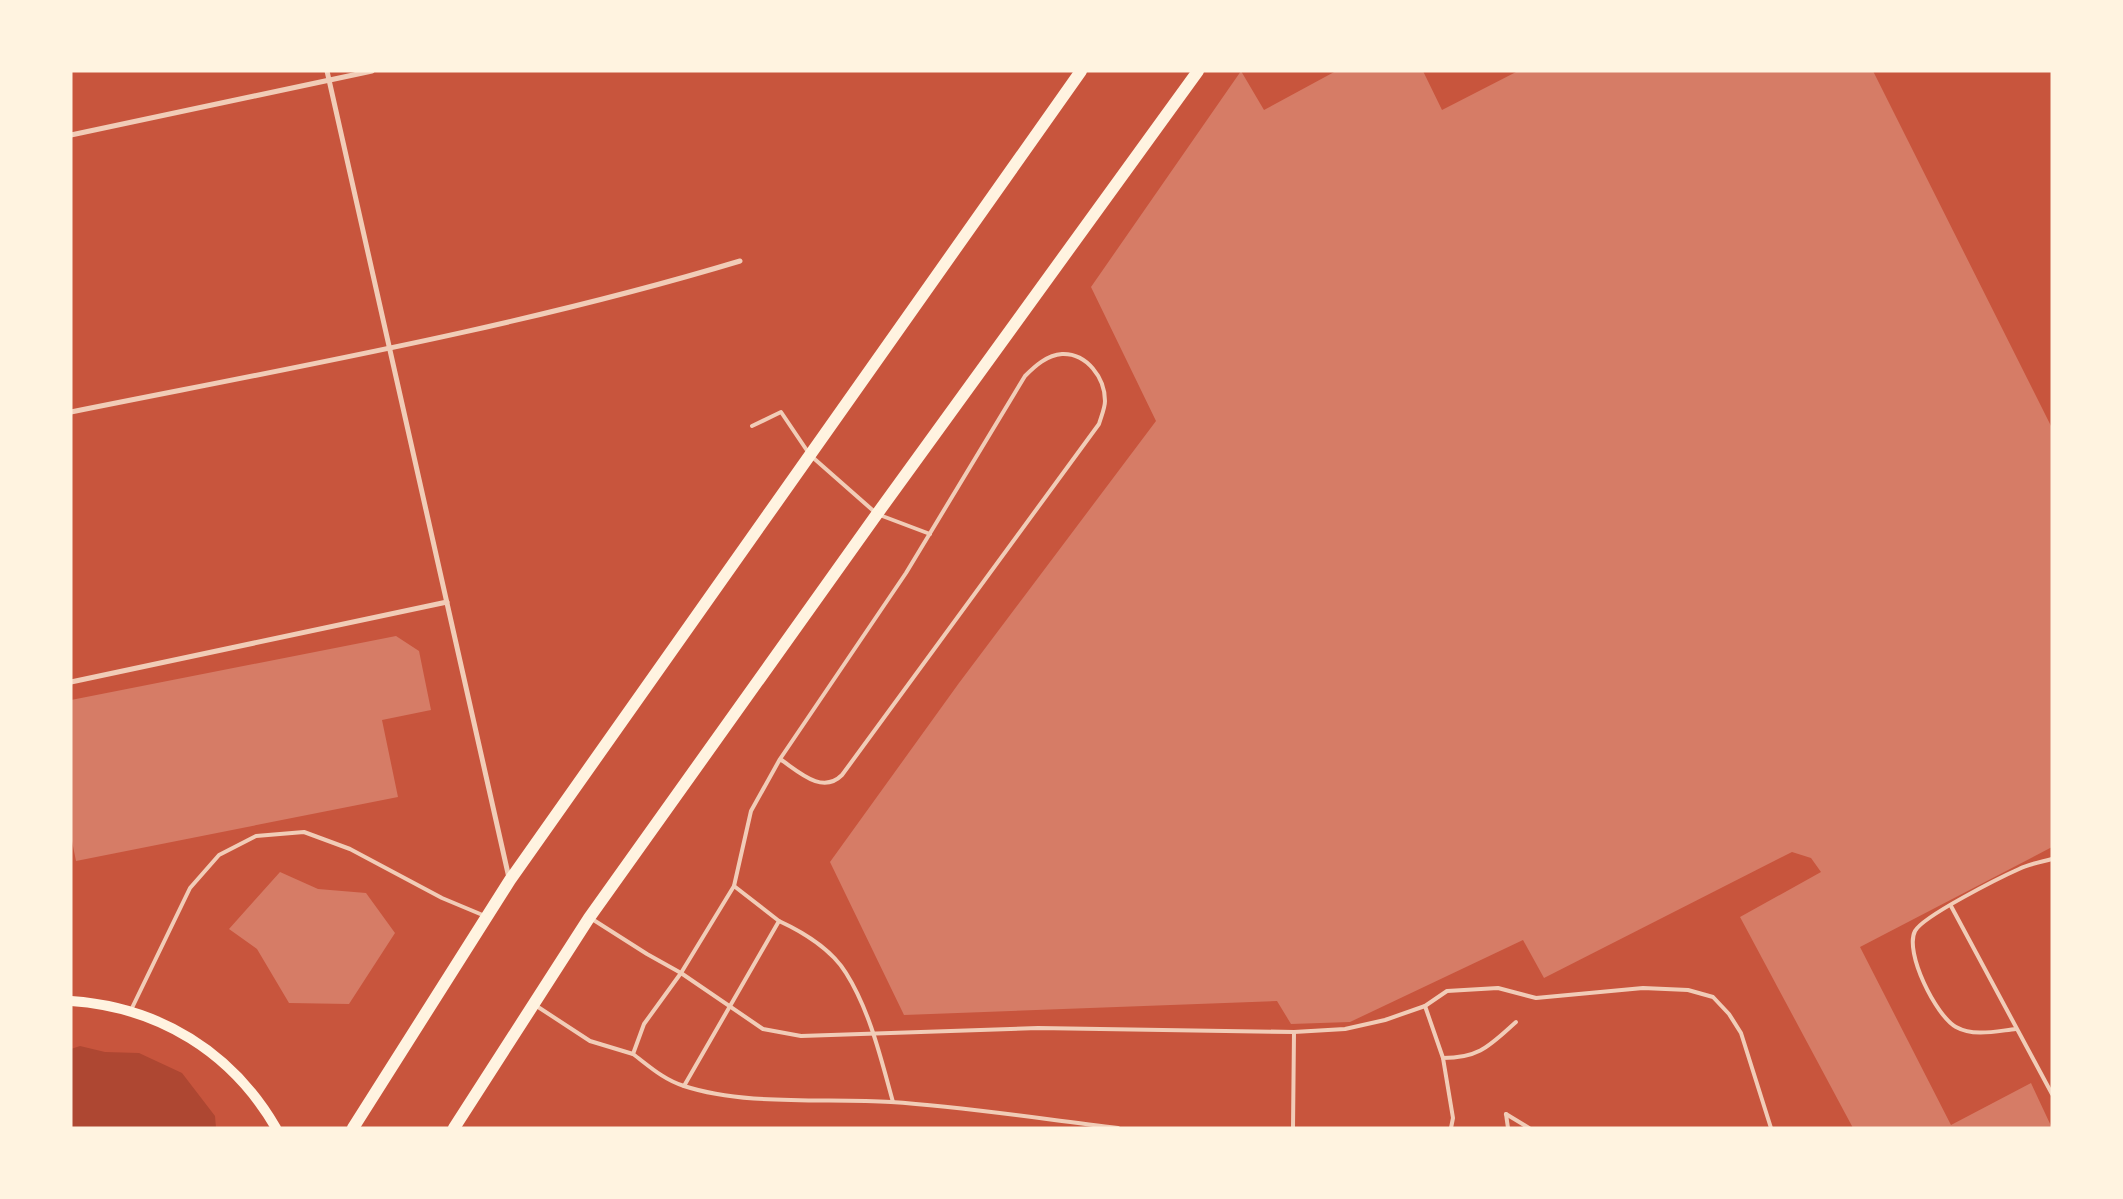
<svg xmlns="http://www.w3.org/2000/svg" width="2123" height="1199" font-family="'Source Sans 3',sans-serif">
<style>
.green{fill:#ae4732}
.building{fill:#d67c66}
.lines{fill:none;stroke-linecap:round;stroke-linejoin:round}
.service{stroke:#f1ccb7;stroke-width:4}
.minor{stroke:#f1ccb7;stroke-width:5}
.secondary{stroke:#fff3e0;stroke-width:10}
.primary{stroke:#fff3e0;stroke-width:12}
</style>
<rect width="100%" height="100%" fill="#c8553d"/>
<polygon class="green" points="80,1046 105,1052 139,1053 182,1073 215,1116 216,1128 71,1128 71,1049"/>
<g class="building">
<polygon points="1241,71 1264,110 1336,71 1423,71 1442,110 1518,71 1873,71 2052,428 2052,847 1860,947 1951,1125 2031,1083 2052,1128 1853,1128 1740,917 1821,872 1811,858 1792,852 1544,978 1523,940 1350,1022 1291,1024 1277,1001 904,1015 830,862 959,683 1156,421 1091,287"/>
<polygon points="396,636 419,651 431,710 382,720 398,797 76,861 71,836 71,700"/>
<polygon points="280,872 318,889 366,893 395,933 349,1004 289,1003 257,949 229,929"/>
</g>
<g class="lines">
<g class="service">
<polyline points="752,426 781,412 810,455 877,514 930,534"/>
<path d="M 734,886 L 751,811 L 780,759 L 906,573 L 1025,376 C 1035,366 1047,355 1062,354 C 1087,353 1105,378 1105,401 C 1105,408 1101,417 1099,424 L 842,775 C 822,795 798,771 780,759"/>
<polyline points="1951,906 2052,1094"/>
<polyline points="592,919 647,954 681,973 763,1029 801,1036 1038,1028 1294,1032 1345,1029 1385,1020 1425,1006 1447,991 1498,988 1536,998 1643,988 1688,990 1713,997 1729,1014 1741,1033 1771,1128"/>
<path d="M 779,921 L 734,886 L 681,973 L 644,1024 L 633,1054 C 649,1066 664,1080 684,1086 C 745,1106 826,1098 891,1102 C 967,1107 1042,1119 1118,1128"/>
<polyline points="535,1005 590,1041 633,1054"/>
<polyline points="1425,1006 1443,1058"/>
<polyline points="131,1010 190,888 219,855 256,836 304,832 350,849 442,898 485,916"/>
<path d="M 2016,1029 C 1997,1031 1974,1037 1956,1027 C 1936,1016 1904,952 1915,931 C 1923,916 2001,877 2019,869 C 2029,864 2041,862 2052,859"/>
<path d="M 684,1086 L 779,921 C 803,932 832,950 846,973 C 870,1011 881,1059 893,1102"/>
<polyline points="1506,1114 1529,1128"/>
<polyline points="1506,1114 1508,1128"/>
<polyline points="1293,1128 1294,1032"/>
<path d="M 1451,1128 L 1453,1118 L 1443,1058 C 1480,1058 1490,1045 1516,1022"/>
</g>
<g class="minor">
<polyline points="327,71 509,878"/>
<polyline points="71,135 372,71"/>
<path d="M 71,412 C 295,367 521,327 740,261"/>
<polyline points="71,682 447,602"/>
</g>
<path class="secondary" d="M 71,1001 C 159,1007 232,1052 276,1128"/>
<g class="primary">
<polyline points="353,1128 510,880 1081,71"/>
<polyline points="454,1128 589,918 877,514 1198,71"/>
</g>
</g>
<rect width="2123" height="1199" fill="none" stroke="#fff3e0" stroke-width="145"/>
</svg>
